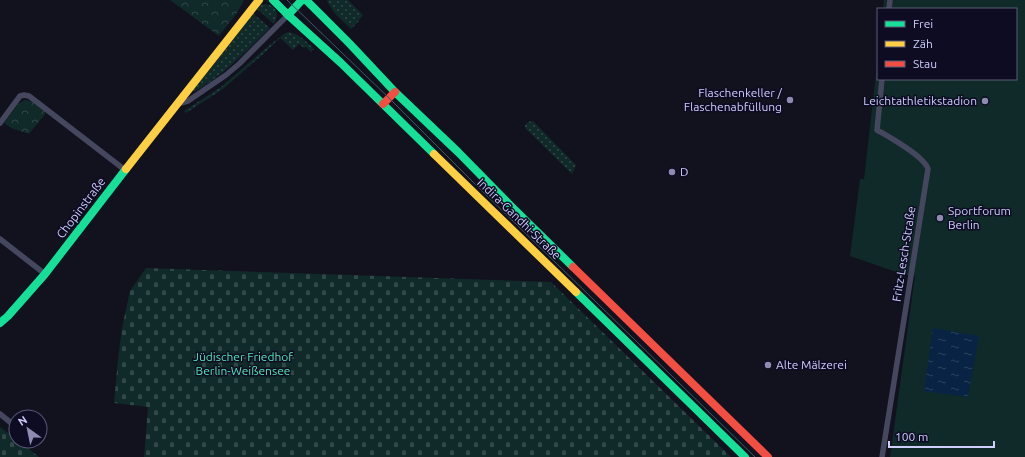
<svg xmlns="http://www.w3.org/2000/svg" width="1025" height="457" font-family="Ubuntu,sans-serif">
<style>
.grass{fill:url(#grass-dots)}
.cemetery{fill:url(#cemetery-stones)}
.park{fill:url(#park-crowns)}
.pitch{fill:#0f2a28}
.water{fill:url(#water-ripples)}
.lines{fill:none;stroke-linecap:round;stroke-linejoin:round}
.street{stroke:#45475f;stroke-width:5.5}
.fast{stroke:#16e098;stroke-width:8}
.slow{stroke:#ffcf43;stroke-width:8}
.jam{stroke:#f24e42;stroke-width:8}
.tram{stroke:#3e5868;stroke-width:1}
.poi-dot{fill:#8d8cb0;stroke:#0d0c23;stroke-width:1.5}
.labels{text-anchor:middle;stroke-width:3;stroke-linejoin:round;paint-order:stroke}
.poi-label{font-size:12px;fill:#cfceff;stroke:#0d0c23;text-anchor:start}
.street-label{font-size:12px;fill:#cfceff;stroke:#0d0c23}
.park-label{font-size:12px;fill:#50e9b4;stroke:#0d0c23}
</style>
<defs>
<pattern id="grass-dots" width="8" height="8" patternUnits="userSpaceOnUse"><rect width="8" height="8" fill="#0f2a28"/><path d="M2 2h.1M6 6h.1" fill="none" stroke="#314848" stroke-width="1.8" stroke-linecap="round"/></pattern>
<pattern id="cemetery-stones" width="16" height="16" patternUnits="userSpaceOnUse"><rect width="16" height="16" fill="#0f2a28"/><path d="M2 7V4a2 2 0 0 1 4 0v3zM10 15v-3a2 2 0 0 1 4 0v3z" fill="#314848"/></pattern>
<pattern id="park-crowns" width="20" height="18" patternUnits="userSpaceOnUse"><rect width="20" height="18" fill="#0f2a28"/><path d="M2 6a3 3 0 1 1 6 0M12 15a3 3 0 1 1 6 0" fill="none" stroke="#314848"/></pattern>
<pattern id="water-ripples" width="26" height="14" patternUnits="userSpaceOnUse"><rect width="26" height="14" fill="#082343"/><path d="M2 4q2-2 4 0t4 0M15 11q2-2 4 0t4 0" fill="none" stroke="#2b425f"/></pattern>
</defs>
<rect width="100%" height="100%" fill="#12111e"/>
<g class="grass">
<path d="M 327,0 L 348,0 L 363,15 L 359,20 L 359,21 L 351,29 C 342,20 331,12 327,0 Z"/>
<path d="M 266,4 C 277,7 280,14 274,24 L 257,9 L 261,5 Z"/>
<path d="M 253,13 L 270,28 C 251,47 232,66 210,82 C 205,85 200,90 194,91 L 193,90 Z"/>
<path d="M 288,32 C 298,33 307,42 314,49 L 311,52 L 306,47 L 304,48 L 299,44 L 293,50 L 280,38 L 261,56 L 223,89 L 186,113 L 184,111 L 221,87 L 266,48 L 284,34 Z"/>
<polygon points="533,121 576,165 572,174 525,128 525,125 528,122"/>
</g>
<g class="cemetery">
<polygon points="146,268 551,282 731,457 144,457 148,407 114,403 118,359 122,328 130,291"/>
<polygon points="0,427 16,439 16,441 19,441 39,457 0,457"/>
</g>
<g class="park">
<polygon points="170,0 244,0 237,13 219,36"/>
<path d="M 24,100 C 33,100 39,107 46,113 L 29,134 L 11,128 L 4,123 L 18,104 Z"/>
</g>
<polygon class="pitch" points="884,0 1025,0 1025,457 890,457 915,276 905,275 850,256 860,179 864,179 878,56 878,79 1016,79 1016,9 883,9"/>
<polygon class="water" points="933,328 979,336 968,397 924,391"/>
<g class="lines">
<g class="street">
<polyline points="889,9 890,0"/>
<path d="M 882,79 L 877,130 C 889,137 924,156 928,169 L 882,457"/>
<polyline points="177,104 188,101 226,75 239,64 288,15"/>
<polyline points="0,123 20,96 24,95 29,96 125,170"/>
<polyline points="0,239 45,274"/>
<polyline points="0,414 16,427"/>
</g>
<g class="fast">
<polyline points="273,0 288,15 341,63 434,154"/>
<polyline points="306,0 349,43 395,92 458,152 511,206 573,267"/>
<polyline points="288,15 302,0"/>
<polyline points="576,292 745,457"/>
<polyline points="0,323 8,316 45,274 126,169"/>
</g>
<g class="slow">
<polyline points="434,154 576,292"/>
<polyline points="126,169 259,0"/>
</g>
<g class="jam">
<polyline points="383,104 395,92"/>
<polyline points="573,267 768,457"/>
</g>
<polyline class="tram" points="287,0 389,98 476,185 755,457"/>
</g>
<g class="poi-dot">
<circle cx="790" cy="100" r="4"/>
<circle cx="985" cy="101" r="4"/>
<circle cx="672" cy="172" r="4"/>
<circle cx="940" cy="218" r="4"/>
<circle cx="768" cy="365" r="4"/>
</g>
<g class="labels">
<g class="poi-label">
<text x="782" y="97" text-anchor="end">Flaschenkeller /<tspan x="782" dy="14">Flaschenabfüllung</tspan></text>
<text x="977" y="105" text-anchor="end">Leichtathletikstadion</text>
<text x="680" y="176">D</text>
<text x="948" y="215">Sportforum<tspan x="948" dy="14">Berlin</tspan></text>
<text x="776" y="369">Alte Mälzerei</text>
</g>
<g class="street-label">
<text transform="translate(81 208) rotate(-53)" y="4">Chopinstraße</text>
<text transform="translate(519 219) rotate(44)" y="4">Indira-Gandhi-Straße</text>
<text transform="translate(904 254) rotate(-81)" y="4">Fritz-Lesch-Straße</text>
</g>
<g class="park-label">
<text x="243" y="361">Jüdischer Friedhof<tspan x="243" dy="14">Berlin-Weißensee</tspan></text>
</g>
</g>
<rect x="877" y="8" width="140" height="72" fill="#0d0c23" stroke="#5b5a7b"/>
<rect x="885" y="21" width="20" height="6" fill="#16e098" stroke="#5b5a7b"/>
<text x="913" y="28" font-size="12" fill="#cfceff">Frei</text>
<rect x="885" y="41" width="20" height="6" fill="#ffcf43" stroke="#5b5a7b"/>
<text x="913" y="48" font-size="12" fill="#cfceff">Zäh</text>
<rect x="885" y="61" width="20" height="6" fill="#f24e42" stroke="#5b5a7b"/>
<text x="913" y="68" font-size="12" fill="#cfceff">Stau</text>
<g transform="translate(28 429) rotate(327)"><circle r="19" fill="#0d0c23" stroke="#5b5a7b"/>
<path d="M0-3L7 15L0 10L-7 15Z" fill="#8d8cb0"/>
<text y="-6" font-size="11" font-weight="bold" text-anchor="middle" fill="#cfceff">N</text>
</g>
<path d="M889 441v6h105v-6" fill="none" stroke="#cfceff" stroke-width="2"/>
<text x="895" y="441" font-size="12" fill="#cfceff" stroke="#0d0c23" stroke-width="3" paint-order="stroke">100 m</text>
</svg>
